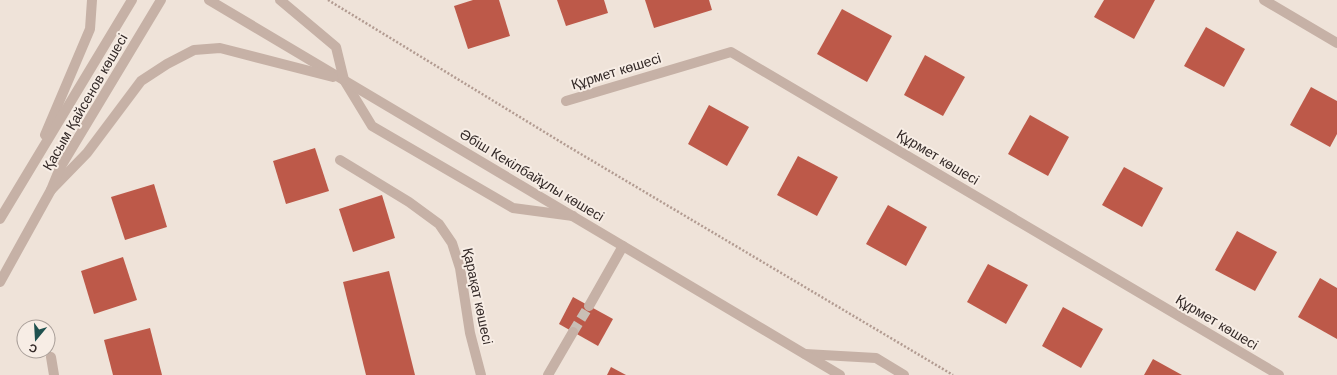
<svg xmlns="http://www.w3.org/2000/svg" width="1337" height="375" font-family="Arial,sans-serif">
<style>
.building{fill:#bd5949}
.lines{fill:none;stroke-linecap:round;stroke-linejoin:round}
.minor-tunnel{stroke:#c9beb5;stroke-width:10;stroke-dasharray:10 5;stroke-linecap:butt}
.path{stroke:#b29b91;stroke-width:2.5;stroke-dasharray:2 2;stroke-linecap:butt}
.service{stroke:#c6b1a6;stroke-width:10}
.minor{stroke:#c6b1a6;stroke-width:10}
.tertiary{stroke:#c6b1a6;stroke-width:10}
.labels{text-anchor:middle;stroke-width:4;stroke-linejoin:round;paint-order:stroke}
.street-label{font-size:14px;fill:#332927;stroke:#f7ede5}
</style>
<rect width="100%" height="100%" fill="#efe3d9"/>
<g class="building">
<polygon points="473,0 499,0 510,36 468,49 454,6"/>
<polygon points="557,0 604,0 608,13 566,26"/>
<polygon points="645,0 709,0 712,10 654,28"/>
<polygon points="1104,0 1155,0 1134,39 1094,17"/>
<polygon points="842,9 892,36 867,82 817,54"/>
<polygon points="1206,27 1245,49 1224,87 1184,66"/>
<polygon points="925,55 965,77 943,116 904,95"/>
<polygon points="1311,87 1337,101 1337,134 1330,147 1290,125"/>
<polygon points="709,105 749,127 727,166 688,144"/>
<polygon points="1030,115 1069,137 1048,176 1008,154"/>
<polygon points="315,148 329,191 286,204 273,161"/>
<polygon points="798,156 838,177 817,216 777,195"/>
<polygon points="1124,167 1163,188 1142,227 1102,205"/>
<polygon points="154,184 167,227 125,240 111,197"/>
<polygon points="382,195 395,238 353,252 339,209"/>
<polygon points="888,205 927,227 906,266 866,244"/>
<polygon points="1237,231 1277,252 1255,291 1215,270"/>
<polygon points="123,257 137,300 94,314 81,271"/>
<polygon points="988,264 1028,285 1006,324 967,302"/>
<polygon points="389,271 415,375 366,375 343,282"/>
<polygon points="1320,278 1337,288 1337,339 1298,317"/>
<polygon points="573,297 613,319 598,346 559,324"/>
<polygon points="1063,307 1103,329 1081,368 1042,346"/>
<polygon points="150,328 162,375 113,375 104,340"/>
<polygon points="1153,359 1182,375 1144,375"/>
<polygon points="611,367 626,375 607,375"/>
</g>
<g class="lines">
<polyline class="minor-tunnel" points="573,332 589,306"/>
<polyline class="path" points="328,0 569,147 953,375"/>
<g class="service">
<polyline points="344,80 372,126 513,208 573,216"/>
<polyline points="805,354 876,358 904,375"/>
</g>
<g class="minor">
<polyline points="1264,0 1337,43"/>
<polyline points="566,101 731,52 1279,375"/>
<polyline points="340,160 409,202 439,224 452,243 460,268 470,333 481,375"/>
<polyline points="589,306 623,246"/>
<polyline points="51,357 54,375"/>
<polyline points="548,375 573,332"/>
</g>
<g class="tertiary">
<polyline points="209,0 840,375"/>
<polyline points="280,0 336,47 344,80"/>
<polyline points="45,135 90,29 92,0"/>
<polyline points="51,190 87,153 141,81 167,64 194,50 220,48 333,77"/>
<polyline points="0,219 132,0"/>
<polyline points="0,282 51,190 60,168 161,0"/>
</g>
</g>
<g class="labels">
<g class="street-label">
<text transform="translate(616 71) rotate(-17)" y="5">Құрмет көшесі</text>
<text transform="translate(85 102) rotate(-60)" y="5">Қасым Қайсенов көшесі</text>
<text transform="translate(938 157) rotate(31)" y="5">Құрмет көшесі</text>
<text transform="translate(532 175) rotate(31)" y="5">Әбіш Кекілбайұлы көшесі</text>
<text transform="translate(478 296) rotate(78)" y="5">Қарақат көшесі</text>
<text transform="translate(1217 322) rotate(31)" y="5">Құрмет көшесі</text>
</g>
</g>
<g transform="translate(36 339) rotate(198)"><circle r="19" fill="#f7ede5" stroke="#a99f99"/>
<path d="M0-3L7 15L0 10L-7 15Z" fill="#1f514f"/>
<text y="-6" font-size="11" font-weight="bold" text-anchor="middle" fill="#332927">С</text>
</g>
</svg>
